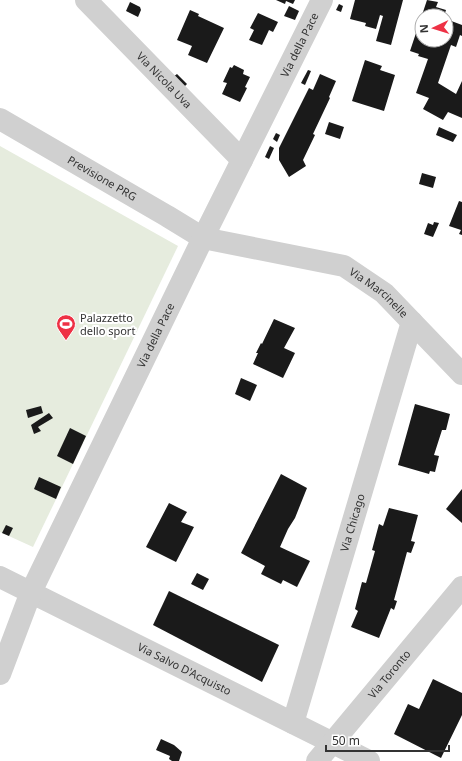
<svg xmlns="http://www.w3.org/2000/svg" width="462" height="761" font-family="'Noto Sans',sans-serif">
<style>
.green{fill:#e6ecde}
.building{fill:#1a1a1a}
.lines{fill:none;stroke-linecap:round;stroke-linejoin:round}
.minor{stroke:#d0d0d0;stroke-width:22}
.labels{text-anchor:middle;stroke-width:4;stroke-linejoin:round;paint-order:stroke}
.street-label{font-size:11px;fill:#333;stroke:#fff}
.poi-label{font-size:11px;fill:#333;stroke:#fff;text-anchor:start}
</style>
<rect width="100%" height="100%" fill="#fff"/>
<polygon class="green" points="0,146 178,246 33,547 0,532"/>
<g class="building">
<polygon points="276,0 295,0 293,4 286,1 285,4"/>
<polygon points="355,0 403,0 391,45 376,41 383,16 380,15 376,29 365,26 366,23 350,19"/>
<polygon points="427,0 438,2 436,7 446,10 444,16 422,16 422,40 446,40 446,19 462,25 462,36 460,35 456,47 451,45 438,83 456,94 462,81 462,118 448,112 443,120 423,109 429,98 416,93 428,59 418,56 419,54 410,51"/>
<polygon points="130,2 140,7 141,10 138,17 126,11"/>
<polygon points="339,4 343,6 341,12 336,10"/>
<polygon points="289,6 299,11 295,20 284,16"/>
<polygon points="190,10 199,14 198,16 224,28 207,63 188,55 192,46 177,40"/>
<polygon points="258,13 278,22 273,32 269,30 262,45 249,40 254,30 250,28"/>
<polygon points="365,60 382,66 380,70 395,75 384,111 352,101"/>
<polygon points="234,65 244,70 243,74 250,77 245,87 247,88 240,102 222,94 227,83 223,82 230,67 232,68"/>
<polygon points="308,70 311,71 305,85 301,83"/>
<polygon points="177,74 187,84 183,88 173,77"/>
<polygon points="320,74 336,81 329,97 330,98 313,134 315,135 303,160 306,166 289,177 279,160 279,148 309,88 313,90"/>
<polygon points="329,122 344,127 340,139 325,134"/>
<polygon points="439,127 457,135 453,142 436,135"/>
<polygon points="276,133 280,135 277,142 273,139"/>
<polygon points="270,146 274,148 269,159 265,157"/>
<polygon points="422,173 436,177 433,188 419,184"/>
<polygon points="459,201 462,202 462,235 459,234 461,230 449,226"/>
<polygon points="434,222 439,223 433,237 424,234 428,223 433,225"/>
<polygon points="274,319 295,328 284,348 295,353 283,378 253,364 258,353 256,353 261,343 262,344"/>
<polygon points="241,378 257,385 250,401 235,394"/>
<polygon points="415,404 450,414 446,430 442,430 434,455 439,456 435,472 430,471 429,474 398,465"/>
<polygon points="41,406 43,413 28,418 26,410"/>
<polygon points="49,413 53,418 38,427 41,431 34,434 31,425"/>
<polygon points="70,428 86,436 73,464 57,456"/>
<polygon points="281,474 307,488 295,518 288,529 280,547 310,561 297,587 283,580 281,584 261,574 265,566 241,553"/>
<polygon points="39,477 61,487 56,499 34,489"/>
<polygon points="462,489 462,523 446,509"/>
<polygon points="169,503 187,512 181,522 194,527 176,562 146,547"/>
<polygon points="389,508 418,515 411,541 415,542 411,553 407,552 394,600 397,601 394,610 391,608 379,638 351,627 358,611 355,609 362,582 366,583 375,551 372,550 379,524 383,526"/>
<polygon points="6,525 13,528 9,536 2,533"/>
<polygon points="197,573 209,579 203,590 191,584"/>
<polygon points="169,591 279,645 262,682 153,625"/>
<polygon points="433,679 462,693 462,715 441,758 394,734 408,704 419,709"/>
<polygon points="161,739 174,745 182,752 179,761 172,761 169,759 170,756 156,750"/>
</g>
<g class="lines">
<g class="minor">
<path id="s1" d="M 86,0 L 242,160"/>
<path id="s2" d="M 0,119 L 167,216 L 203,238 L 344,266 L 384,293 L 462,374"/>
<path id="s3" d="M 0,577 L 369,761"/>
<path id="s4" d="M 0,674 L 31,592 L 203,238 L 322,0"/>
<path id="s5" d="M 293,723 L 412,322"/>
<path id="s6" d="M 317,761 L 462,587"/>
</g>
</g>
<defs>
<g id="stadium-pin" transform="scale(1)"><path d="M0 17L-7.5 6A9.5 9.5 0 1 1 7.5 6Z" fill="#ee3145" stroke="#fff"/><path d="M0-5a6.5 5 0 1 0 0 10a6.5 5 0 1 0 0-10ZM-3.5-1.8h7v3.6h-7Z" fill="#fff"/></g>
</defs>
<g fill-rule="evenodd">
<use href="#stadium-pin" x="66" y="324"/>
</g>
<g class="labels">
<g class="street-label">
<text dy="4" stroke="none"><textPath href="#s4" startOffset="697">Via della Pace</textPath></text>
<text dy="4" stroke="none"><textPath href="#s1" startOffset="112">Via Nicola Uva</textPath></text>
<text dy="4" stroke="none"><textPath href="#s2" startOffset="118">Previsione PRG</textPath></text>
<text dy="4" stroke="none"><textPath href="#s2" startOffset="423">Via Marcinelle</textPath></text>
<text dy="4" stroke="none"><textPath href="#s4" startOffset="373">Via della Pace</textPath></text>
<text dy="4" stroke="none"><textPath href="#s5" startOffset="209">Via Chicago</textPath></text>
<text dy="4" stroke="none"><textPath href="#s3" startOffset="206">Via Salvo D'Acquisto</textPath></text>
<text dy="4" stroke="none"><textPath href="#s6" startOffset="113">Via Toronto</textPath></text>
</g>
<g class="poi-label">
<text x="80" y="322">Palazzetto<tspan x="80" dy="13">dello sport</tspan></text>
</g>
</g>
<g transform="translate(434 28) rotate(266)"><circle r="19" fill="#ffffff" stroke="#adadad"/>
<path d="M0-3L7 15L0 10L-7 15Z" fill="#ee3145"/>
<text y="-6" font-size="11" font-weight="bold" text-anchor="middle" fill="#333333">N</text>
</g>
<path d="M326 745v6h123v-6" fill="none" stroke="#333333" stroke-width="2"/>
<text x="332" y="745" font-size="12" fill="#333333" stroke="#ffffff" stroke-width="3" paint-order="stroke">50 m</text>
</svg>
